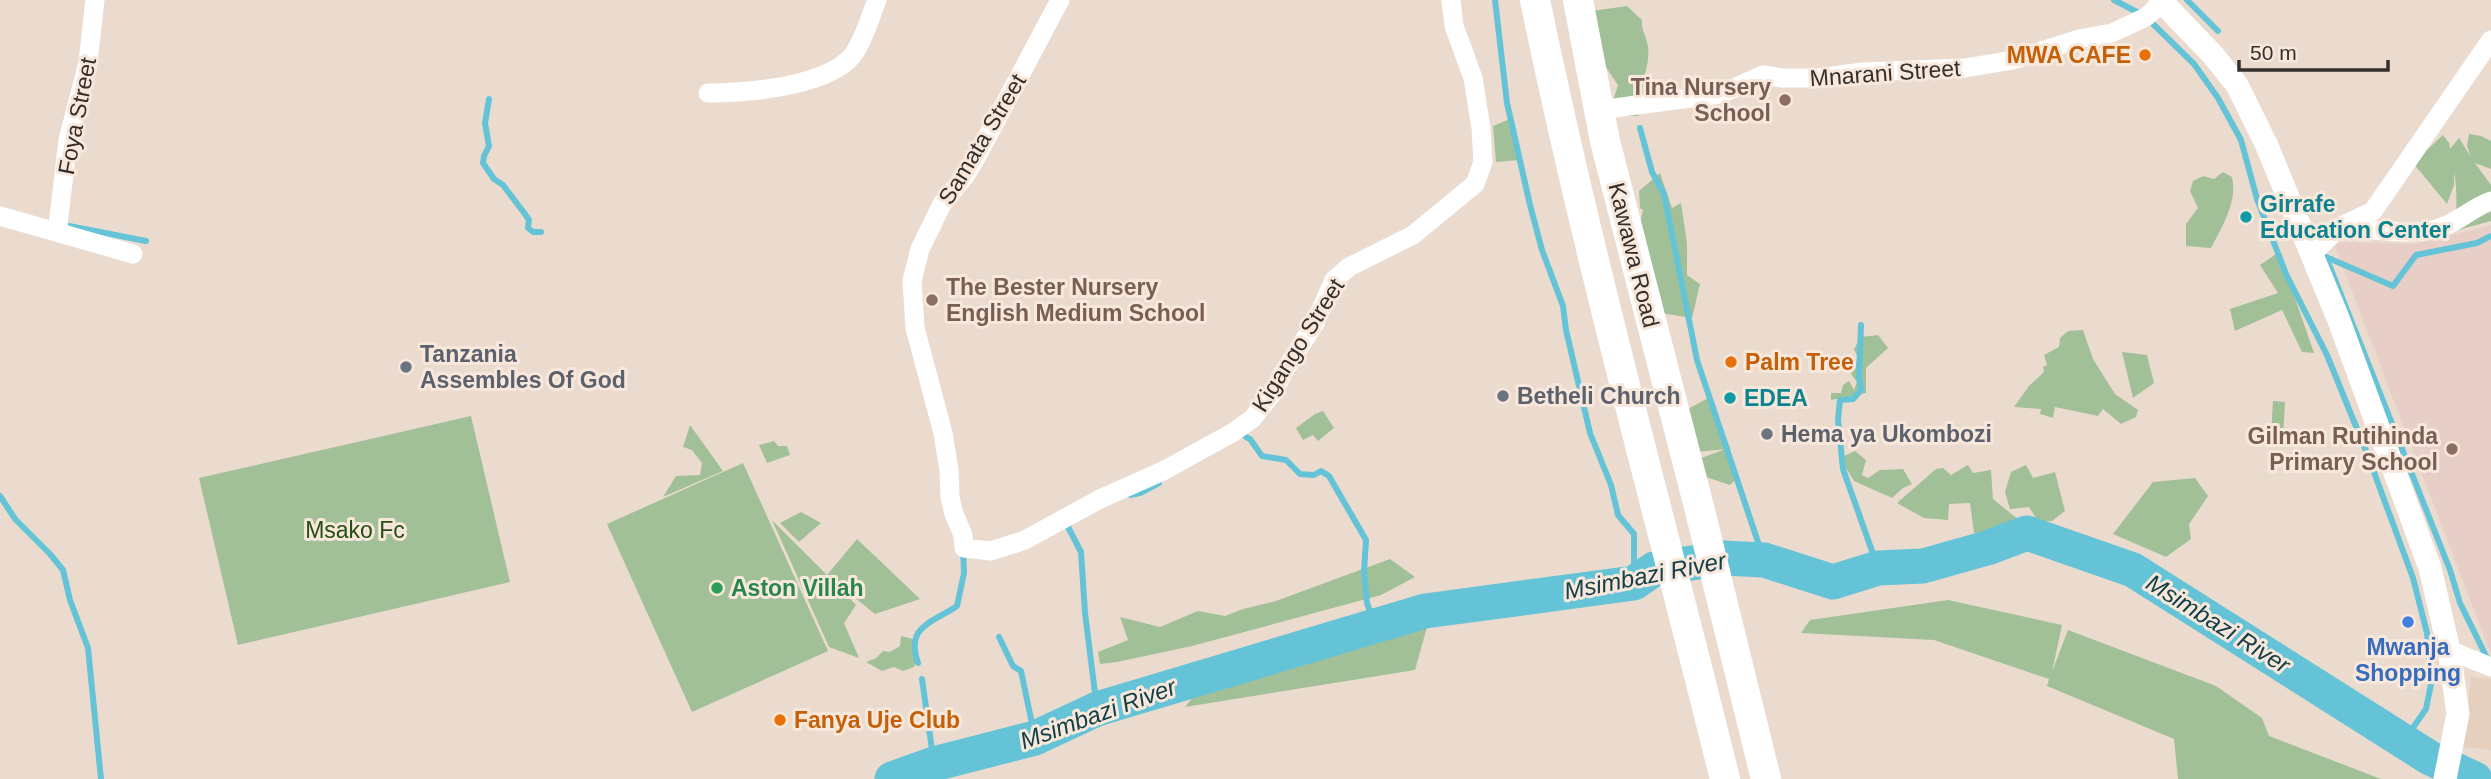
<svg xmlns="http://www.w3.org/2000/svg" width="2491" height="779" font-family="Helvetica,sans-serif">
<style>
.built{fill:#e5cfbf}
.education{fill:#e7cec6}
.green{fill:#a1c097}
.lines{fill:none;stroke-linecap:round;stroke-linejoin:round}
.stream{stroke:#64c3d6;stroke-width:6}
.river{stroke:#64c3d6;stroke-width:35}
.minor{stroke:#fff;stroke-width:19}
.tertiary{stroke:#fff;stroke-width:23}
.primary{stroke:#fff;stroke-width:30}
.food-dot{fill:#e8710a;stroke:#f8e8dc;stroke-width:2.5}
.education-dot{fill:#8d6e63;stroke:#f8e8dc;stroke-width:2.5}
.culture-dot{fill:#0f9aa8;stroke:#f8e8dc;stroke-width:2.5}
.worship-dot{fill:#6b7280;stroke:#f8e8dc;stroke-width:2.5}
.leisure-dot{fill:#2e9e5b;stroke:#f8e8dc;stroke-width:2.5}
.shop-dot{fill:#3f7fe0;stroke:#f8e8dc;stroke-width:2.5}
.labels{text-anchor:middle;stroke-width:6;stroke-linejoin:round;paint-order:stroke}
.food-label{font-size:23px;font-weight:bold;fill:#c56008;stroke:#f8e8dc;text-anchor:start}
.street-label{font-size:23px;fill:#352f2b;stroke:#f8e8dc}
.education-label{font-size:23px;font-weight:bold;fill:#785e54;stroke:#f8e8dc;text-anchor:end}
.culture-label{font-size:23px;font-weight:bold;fill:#0d838f;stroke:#f8e8dc;text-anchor:start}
.worship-label{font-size:23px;font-weight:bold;fill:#5b616d;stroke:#f8e8dc;text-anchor:start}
.park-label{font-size:23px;fill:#244e13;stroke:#f8e8dc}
.leisure-label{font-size:23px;font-weight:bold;fill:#27864d;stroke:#f8e8dc;text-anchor:start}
.shop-label{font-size:23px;font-weight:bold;fill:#366cbe;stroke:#f8e8dc}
.water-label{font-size:24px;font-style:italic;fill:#134048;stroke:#f8e8dc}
</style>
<rect width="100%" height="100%" fill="#ebdbcf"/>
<polygon class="built" points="2471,677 2491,679 2491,750 2463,747"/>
<polygon class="education" points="2491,225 2491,654 2333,242 2415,244"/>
<g class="green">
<path d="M 1627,6 L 1642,20 C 1641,29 1645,33 1647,42 C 1651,55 1646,69 1643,82 L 1653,91 L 1638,116 L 1623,116 L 1611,108 L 1618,85 L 1585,36 L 1592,11 Z"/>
<polygon points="1510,119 1519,160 1496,162 1493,126"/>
<path d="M 2469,134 L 2481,136 L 2491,141 L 2491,169 L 2475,163 L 2491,185 L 2491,221 L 2458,230 C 2455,209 2458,192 2454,171 L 2454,185 L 2447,204 L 2413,163 L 2443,135 L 2449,143 L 2450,149 L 2459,138 L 2471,157 L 2467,146 Z"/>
<path d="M 2223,172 L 2232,177 C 2238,201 2222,227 2211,248 L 2186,246 L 2186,224 L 2198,208 L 2190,191 L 2193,181 L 2203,176 L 2214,179 Z"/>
<polygon points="1660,173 1672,208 1681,203 1687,243 1687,275 1700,284 1692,318 1655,312 1638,232 1643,210 1640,208 1639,191"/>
<polygon points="2279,252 2314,353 2302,352 2282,310 2235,331 2230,309 2278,293 2260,265"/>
<polygon points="2083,330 2093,359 2115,394 2138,410 2136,417 2121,424 2103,409 2098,416 2055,407 2053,418 2040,414 2041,409 2014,407 2029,386 2044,372 2043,367 2047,365 2044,355 2059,347 2060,338 2068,331"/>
<polygon points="1878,335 1888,348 1866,368 1866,393 1831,400 1831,393 1841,393 1843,385 1849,381 1854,390 1857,382 1851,374 1858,358 1854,349 1861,337"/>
<polygon points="2122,352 2147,355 2154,383 2133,398"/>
<polygon points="1710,397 1730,448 1736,479 1730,485 1706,477 1698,459 1726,449 1696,452 1686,410"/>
<polygon points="2273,401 2285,402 2283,439 2271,437"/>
<polygon points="1323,411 1334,428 1318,441 1313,435 1303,440 1296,428 1315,414"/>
<polygon points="471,416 510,582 238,645 199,478"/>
<polygon points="690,425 723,471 663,497 676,476 700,475 702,463 692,450 683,447"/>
<polygon points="774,441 778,446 787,446 790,455 767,463 759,445"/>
<polygon points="1855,451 1866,460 1862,475 1868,478 1880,470 1903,469 1912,484 1903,488 1892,498 1854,481 1840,458"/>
<polygon points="743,463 828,651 692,712 607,524"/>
<polygon points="1968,465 1973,473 1991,470 1993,499 2030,529 1974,533 1970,503 1949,504 1948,520 1924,518 1897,503 1936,469 1943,468 1951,475"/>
<polygon points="2026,465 2033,478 2055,472 2065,511 2052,521 2038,521 2029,507 2010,509 2005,492 2011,472"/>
<polygon points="2195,478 2208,496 2189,524 2191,539 2166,557 2113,534 2153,482"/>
<polygon points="801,512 821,523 799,542 780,523"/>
<polygon points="772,520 827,575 857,539 920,599 875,614 833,580 856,605 844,623 859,658 829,647"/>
<polygon points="1390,559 1415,577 1381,595 1263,627 1192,646 1117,662 1100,664 1098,652 1128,640 1120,617 1160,627 1198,611 1225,616 1243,609 1276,601"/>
<polygon points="1948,600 2062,625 2052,672 2068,630 2216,686 2262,718 2269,736 2381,779 2178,779 2174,739 2047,686 2049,679 1934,640 1801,633 1810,620"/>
<polygon points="1344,620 1427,627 1415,670 1185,707 1204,684"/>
<polygon points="901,636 913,639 917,659 914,667 903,671 894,667 882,671 866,662 876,658 883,651 890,652 900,646"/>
</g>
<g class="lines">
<g class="stream">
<polyline points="1495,0 1507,103 1530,205 1542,250 1563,306 1566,330 1590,433 1611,485 1618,515 1634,534 1634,583"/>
<polyline points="2114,0 2141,14"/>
<polyline points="2187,0 2218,31"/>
<polyline points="2149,20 2194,64 2218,98 2241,140 2257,199 2286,274 2327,355 2368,456 2413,578 2427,633 2432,679 2426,709 2403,742"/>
<polyline points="489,99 485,123 489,146 484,156 483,163 494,179 503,185 525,214 529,220 528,228 533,232 541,232"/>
<polyline points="1640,128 1652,172 1664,194 1697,360 1764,560"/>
<polyline points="69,226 146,241"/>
<polyline points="2326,257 2450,570 2460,603 2487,658 2490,659"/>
<polyline points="2326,257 2393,286 2416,255 2477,243 2491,236"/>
<polyline points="1861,325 1859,376 1861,390 1853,399 1840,400 1838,419 1843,469 1878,568"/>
<polyline points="1246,437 1250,439 1262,456 1286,460 1300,474 1314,475 1321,471 1329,476 1366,540 1364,571 1367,603 1375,625"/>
<polyline points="1130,495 1140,493 1159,483"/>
<polyline points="0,496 15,519 50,554 63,570 70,600 88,648 101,779"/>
<polyline points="1070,522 1068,527 1081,552 1085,613 1097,709"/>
<polyline points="999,637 1013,666 1021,671 1035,738"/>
<path d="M 918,663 C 905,626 932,623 957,606 L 964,573 L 963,550"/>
<polyline points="922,679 934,764"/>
</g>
<polyline class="river" points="892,779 934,764 1035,738 1097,709 1425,611 1634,583 1654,569 1723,558 1764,560 1833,582 1878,568 1923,566 1987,548 2027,533 2133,570 2430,758 2475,779"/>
<g class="minor">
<polyline points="1060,0 977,156 965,176 942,204 920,249 912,281 915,328 943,433 949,470 950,497 954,514 963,535 964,548 991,551 1025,540 1100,499 1163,471 1232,433 1252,419 1272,394 1283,373 1315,323 1334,280 1349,267 1413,235 1475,184 1483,162 1481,128 1473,78 1454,26 1451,0"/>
<path d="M 708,93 C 746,93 827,87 853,55 C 864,40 870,17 877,0"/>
<polyline points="1599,110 1721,94 1763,75 1782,78 1818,78 1863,72 1965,68 2013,60 2079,39 2112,33 2146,17 2165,0"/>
<polyline points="0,216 133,254"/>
<path d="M 2342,227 C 2369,229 2418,237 2442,227 C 2460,221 2473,207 2491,201"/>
<polyline points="60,231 58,225 68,140 88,63 95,0"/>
<polyline points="2312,254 2341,226 2373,211 2491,40"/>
<polyline points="2449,650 2491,667"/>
</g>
<polyline class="tertiary" points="2160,0 2213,55 2237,85 2267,146 2338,318 2430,568 2449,650 2458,714 2445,779"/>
<g class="primary">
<path d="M 1535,0 C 1589,262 1661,520 1725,779"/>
<polyline points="1578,0 1605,141 1699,507 1766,779"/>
</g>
</g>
<g class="food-dot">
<circle cx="2145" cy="55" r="7"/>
<circle cx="1731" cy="362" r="7"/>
<circle cx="780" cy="720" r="7"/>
</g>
<g class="education-dot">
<circle cx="1785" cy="100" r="7"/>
<circle cx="932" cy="300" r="7"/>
<circle cx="2452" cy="449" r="7"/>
</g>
<g class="culture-dot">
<circle cx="2246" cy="217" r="7"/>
<circle cx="1730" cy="398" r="7"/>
</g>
<g class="worship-dot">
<circle cx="406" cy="367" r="7"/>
<circle cx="1503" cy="396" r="7"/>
<circle cx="1767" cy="434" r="7"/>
</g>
<circle class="leisure-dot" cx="717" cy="588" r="7"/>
<circle class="shop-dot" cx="2408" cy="622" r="7"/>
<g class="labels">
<g class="food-label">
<text x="2131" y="63" text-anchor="end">MWA CAFE</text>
<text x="1745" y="370">Palm Tree</text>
<text x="794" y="728">Fanya Uje Club</text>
</g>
<g class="street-label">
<text transform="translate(1885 73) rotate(-4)" y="8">Mnarani Street</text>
<text transform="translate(77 116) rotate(-79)" y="8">Foya Street</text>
<text transform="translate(982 139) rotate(-59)" y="8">Samata Street</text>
<text transform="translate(1634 255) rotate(76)" y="8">Kawawa Road</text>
<text transform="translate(1298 345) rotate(-58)" y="8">Kigango Street</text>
</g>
<g class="education-label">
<text x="1771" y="95">Tina Nursery<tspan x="1771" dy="26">School</tspan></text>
<text x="946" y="295" text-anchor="start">The Bester Nursery<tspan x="946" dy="26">English Medium School</tspan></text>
<text x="2438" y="444">Gilman Rutihinda<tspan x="2438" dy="26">Primary School</tspan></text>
</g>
<g class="culture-label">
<text x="2260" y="212">Girrafe<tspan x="2260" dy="26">Education Center</tspan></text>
<text x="1744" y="406">EDEA</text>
</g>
<g class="worship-label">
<text x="420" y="362">Tanzania<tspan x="420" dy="26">Assembles Of God</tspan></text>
<text x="1517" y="404">Betheli Church</text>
<text x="1781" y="442">Hema ya Ukombozi</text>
</g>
<g class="park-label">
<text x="355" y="538">Msako Fc</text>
</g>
<g class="leisure-label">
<text x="731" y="596">Aston Villah</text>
</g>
<g class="shop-label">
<text x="2408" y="655">Mwanja<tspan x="2408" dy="26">Shopping</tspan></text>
</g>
<g class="water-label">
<text transform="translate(1645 576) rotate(-11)" y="8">Msimbazi River</text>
<text transform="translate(2218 624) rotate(32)" y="8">Msimbazi River</text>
<text transform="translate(1098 714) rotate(-20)" y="8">Msimbazi River</text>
</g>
</g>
<path d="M2239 60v10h149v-10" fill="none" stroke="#352f2b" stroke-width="3.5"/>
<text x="2250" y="60" font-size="21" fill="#352f2b" stroke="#f8e8dc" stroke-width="5" paint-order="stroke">50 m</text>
</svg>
